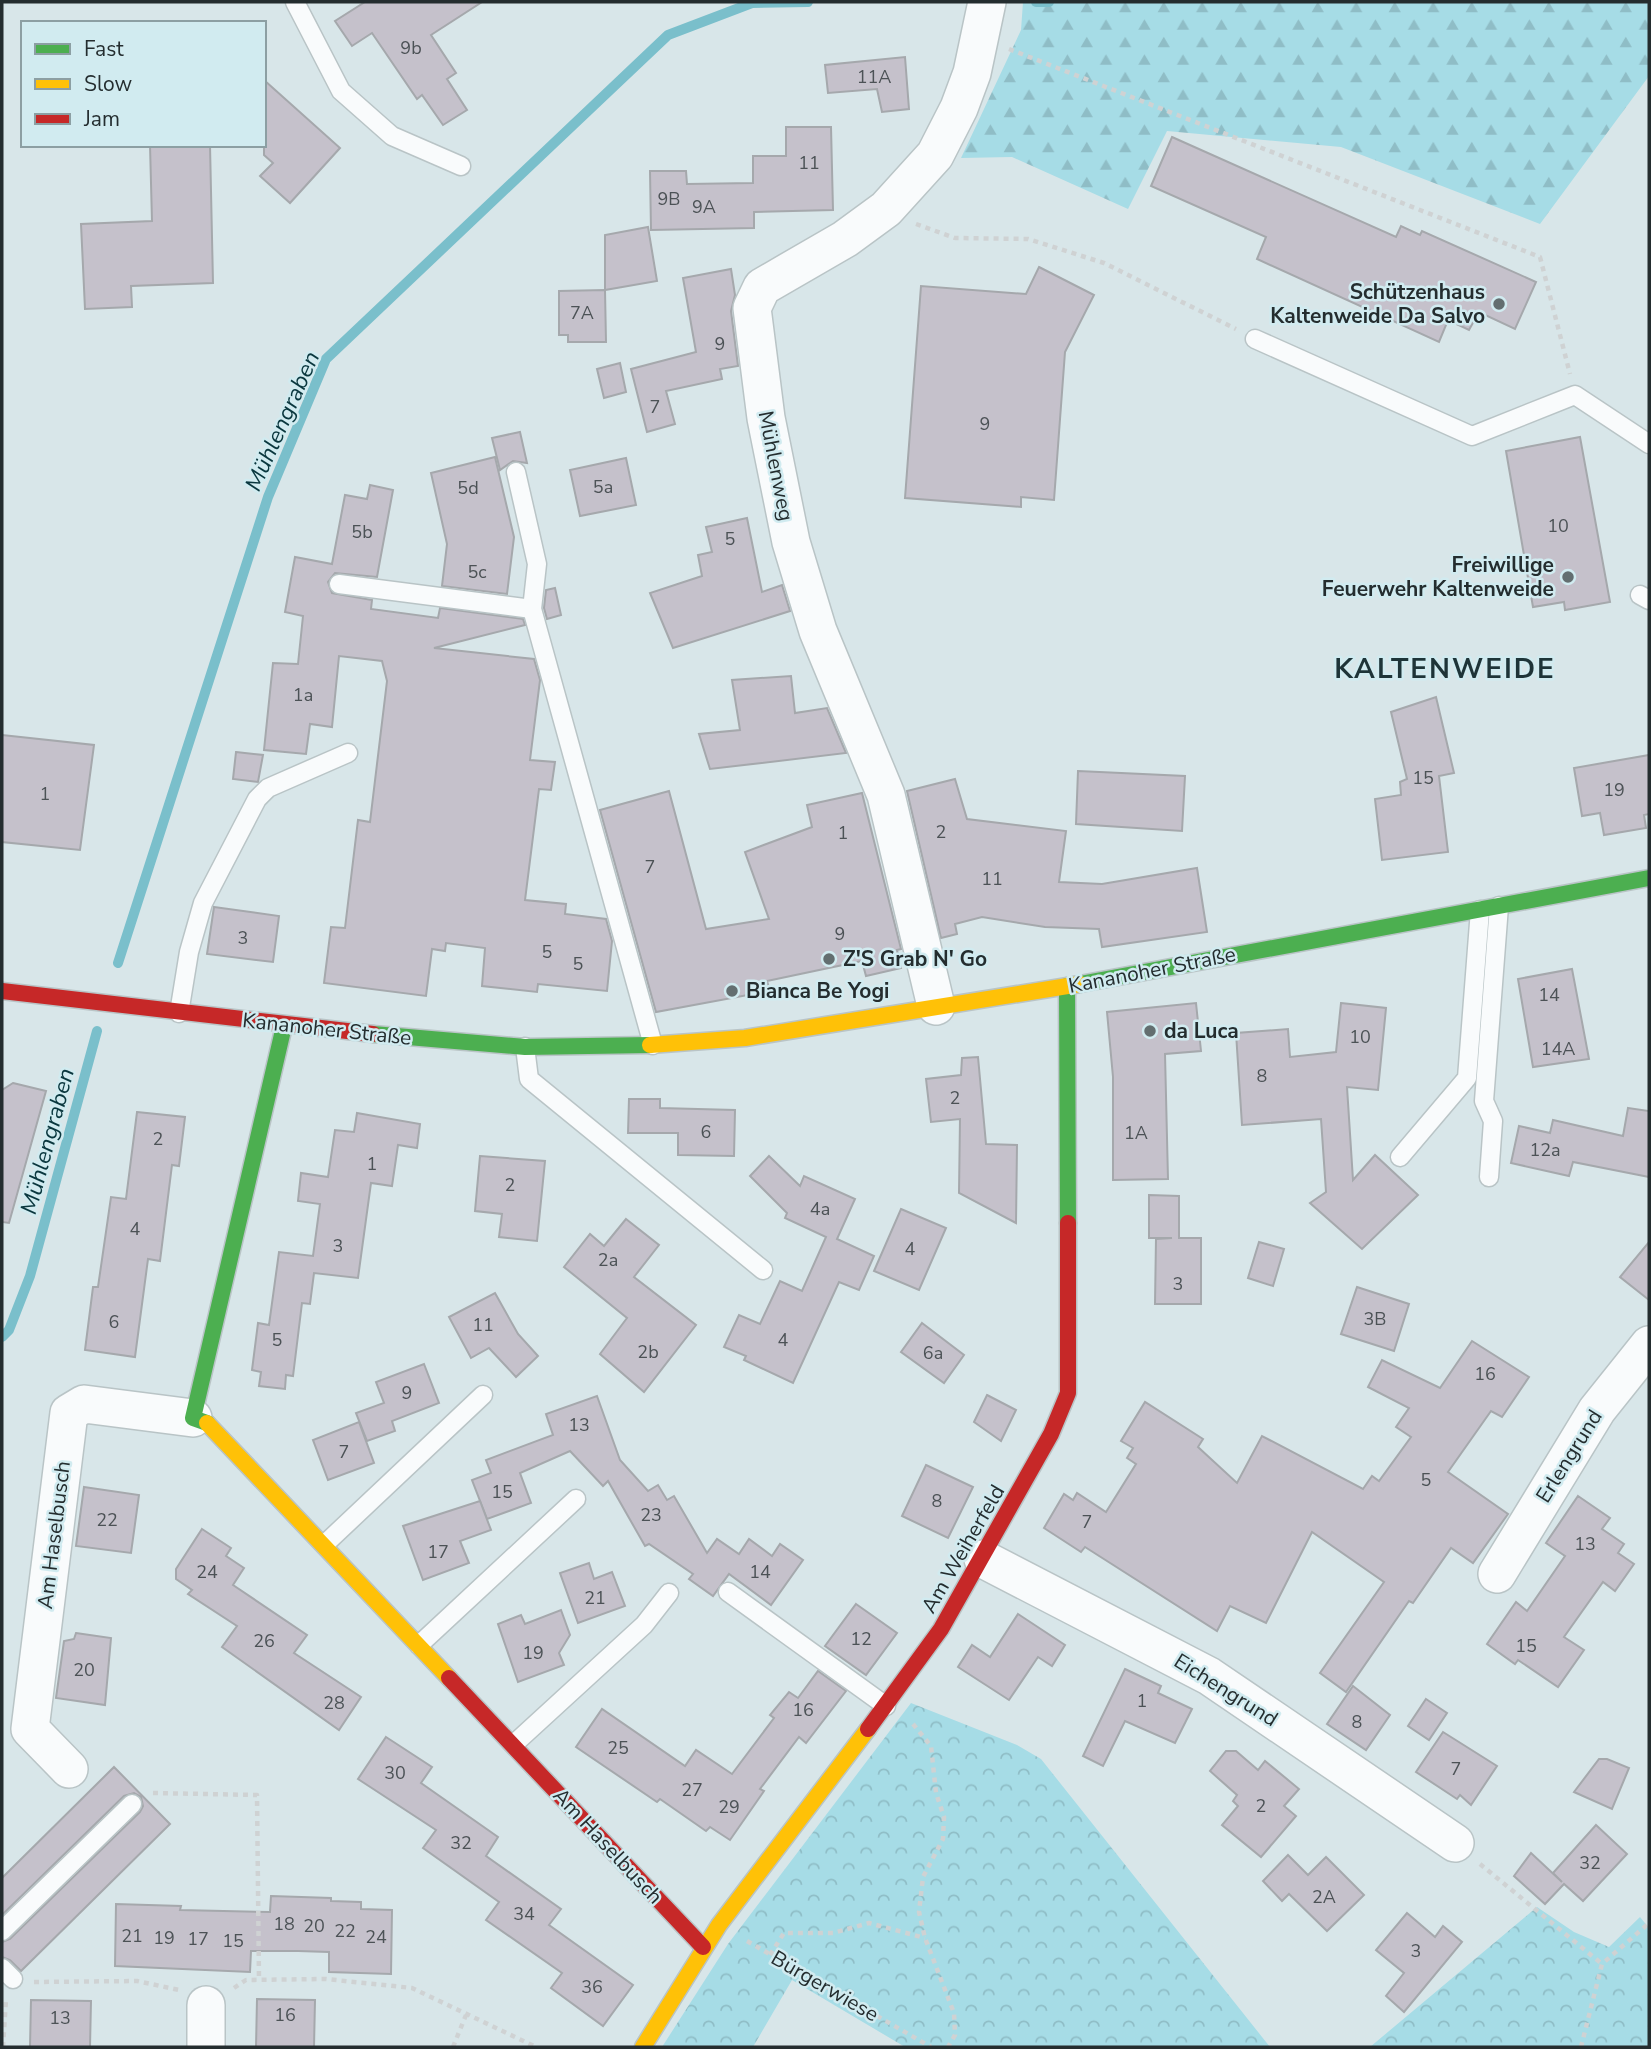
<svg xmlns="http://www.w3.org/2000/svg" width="1651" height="2049" font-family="'Nunito Sans',sans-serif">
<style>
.forest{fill:url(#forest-firs)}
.park{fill:url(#park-crowns)}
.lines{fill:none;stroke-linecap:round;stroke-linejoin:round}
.stream{stroke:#7abfcb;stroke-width:10}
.building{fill:#c5c1cb;stroke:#a5a8ac;stroke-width:2}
.lane-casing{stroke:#b9c4c6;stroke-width:21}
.street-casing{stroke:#b9c4c6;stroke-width:40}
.fast-casing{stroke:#b9c4c6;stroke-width:19}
.slow-casing{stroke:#b9c4c6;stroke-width:19}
.jam-casing{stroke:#b9c4c6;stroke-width:19}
.path{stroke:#cfd2d3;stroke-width:4.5;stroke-dasharray:5 5;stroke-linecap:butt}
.lane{stroke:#f9fbfc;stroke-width:18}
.street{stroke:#f9fbfc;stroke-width:37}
.fast{stroke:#4caf50;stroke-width:16}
.slow{stroke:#ffc107;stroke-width:16}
.jam{stroke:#c62828;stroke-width:16}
.poi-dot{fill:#636e70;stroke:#d1ebf0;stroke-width:2.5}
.labels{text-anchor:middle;stroke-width:5;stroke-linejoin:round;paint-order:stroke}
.number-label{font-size:18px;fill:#4c5256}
.poi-label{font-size:21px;font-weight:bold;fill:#242d2f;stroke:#d1ebf0;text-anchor:start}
.street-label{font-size:21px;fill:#242d2f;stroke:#d1ebf0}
.water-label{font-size:23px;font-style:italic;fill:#0a373e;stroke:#d1ebf0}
.district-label{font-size:28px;font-weight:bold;letter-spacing:2px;fill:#1e3438;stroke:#d1ebf0}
</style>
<defs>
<pattern id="forest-firs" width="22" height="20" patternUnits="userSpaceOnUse" patternTransform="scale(1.75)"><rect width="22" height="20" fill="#a6dce6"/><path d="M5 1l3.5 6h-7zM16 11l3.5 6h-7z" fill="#8fbdc6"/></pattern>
<pattern id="park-crowns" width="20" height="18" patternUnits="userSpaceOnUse" patternTransform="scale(1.75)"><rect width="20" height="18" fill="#a6dce6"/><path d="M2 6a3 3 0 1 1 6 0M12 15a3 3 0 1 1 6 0" fill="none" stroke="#8fbdc6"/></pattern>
</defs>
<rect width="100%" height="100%" fill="#d8e6e9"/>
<polygon class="forest" points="1023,2 1649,2 1649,76 1540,224 1341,147 1167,131 1128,209 1012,157 961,158 1021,30"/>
<g class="park">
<polygon points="911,1703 1017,1745 1041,1759 1270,2047 905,2047 792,1980 753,2047 662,2047 728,1944"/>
<polygon points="1537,1907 1574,1932 1609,1947 1640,1917 1649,1928 1649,2047 1370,2047"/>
</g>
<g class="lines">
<g class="stream">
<polyline points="1036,2 1049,2"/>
<polyline points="118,963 268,497 326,359 668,35 752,3 808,2"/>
<polyline points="2,1337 9,1330 30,1276 97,1031"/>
</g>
</g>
<g class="building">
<polygon points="365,2 482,2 431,35 456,73 447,79 467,110 443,125 422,95 417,99 372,33 352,46 335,21"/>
<polygon points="905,57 909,109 882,112 877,89 828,93 825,65"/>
<polygon points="264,80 340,148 290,203 260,176 273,163 264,155"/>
<polygon points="786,127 831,127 833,210 754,212 754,228 651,230 650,171 686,171 687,184 753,183 753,156 786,156"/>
<polygon points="1172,137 1396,237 1401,226 1420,235 1422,231 1536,282 1515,329 1479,312 1469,330 1448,320 1439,342 1257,259 1266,237 1151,186"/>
<polygon points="150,145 210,145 213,283 131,286 132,307 85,309 81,224 152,221"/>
<polygon points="648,227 657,281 605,290 605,235"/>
<polygon points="1039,267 1094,295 1065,352 1054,500 1021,497 1021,507 905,498 921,286 1026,294"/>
<polygon points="731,269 735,295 731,311 738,366 720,369 722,379 666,391 675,424 647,432 631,369 696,352 683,278"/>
<polygon points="605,290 606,342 568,342 568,335 559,335 559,291"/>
<polygon points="620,363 626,392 604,398 597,369"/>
<polygon points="520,432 527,463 513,461 500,470 492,438"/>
<polygon points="1580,437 1610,602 1565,610 1564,602 1533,607 1506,451"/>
<polygon points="495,457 514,537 507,594 442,586 447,544 431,473"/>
<polygon points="626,458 636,505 580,516 570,470"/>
<polygon points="370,485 393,490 377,577 335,573 328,582 332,593 372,600 371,609 438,618 440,608 523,619 525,625 434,648 534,659 540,680 530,760 555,762 551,790 539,789 525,900 566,904 565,914 606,919 612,941 607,991 538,984 537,992 482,986 485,948 446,943 445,951 432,949 426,996 324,983 331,927 345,928 358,820 370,822 387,681 382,661 339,656 332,727 310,724 306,754 264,750 273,663 298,664 303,616 285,612 295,557 332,564 345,495 367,499"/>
<polygon points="747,518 762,592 782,585 790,611 673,648 650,593 702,576 698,555 712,552 706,527"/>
<polygon points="555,588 561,615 547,619 544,608 546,590"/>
<polygon points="791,676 795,713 827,708 846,753 710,769 699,734 740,730 732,680"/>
<polygon points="1436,697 1454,773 1439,776 1448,852 1382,860 1375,799 1401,795 1400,782 1407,779 1391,712"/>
<polygon points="2,735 94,745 80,850 2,842"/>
<polygon points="236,752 263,755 258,782 233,779"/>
<polygon points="1649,755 1649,814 1644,815 1646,828 1604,835 1600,813 1582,816 1574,768"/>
<polygon points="1078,771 1185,776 1182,831 1076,824"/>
<polygon points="955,779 967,819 1066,831 1059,882 1102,884 1197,868 1207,932 1102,947 1099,929 1045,927 982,917 955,924 957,934 941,938 907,791"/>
<polygon points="669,791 706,929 769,919 745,852 812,827 807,805 862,793 901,949 897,950 901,968 866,976 862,961 767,981 770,991 656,1012 600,810"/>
<polygon points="214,907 279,916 273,962 207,954"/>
<polygon points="1572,969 1589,1059 1533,1067 1518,979"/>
<polygon points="1196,1003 1201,1051 1165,1054 1168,1179 1113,1180 1113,1077 1107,1012"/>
<polygon points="1341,1003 1386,1008 1378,1090 1347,1087 1353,1180 1375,1155 1418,1195 1362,1249 1310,1203 1326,1192 1321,1119 1242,1125 1236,1033 1288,1029 1290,1057 1336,1052"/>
<polygon points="978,1057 986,1144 1017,1145 1016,1223 959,1193 960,1119 931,1122 926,1079 961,1075 962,1058"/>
<polygon points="13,1083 46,1091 9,1223 2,1222 2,1090"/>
<polygon points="629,1099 660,1099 660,1108 735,1110 734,1156 678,1155 678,1133 628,1133"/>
<polygon points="1628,1108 1649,1111 1649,1177 1573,1162 1569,1176 1511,1163 1519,1126 1550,1133 1553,1120 1623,1136"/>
<polygon points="137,1112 185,1117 179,1166 172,1165 160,1261 148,1259 135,1357 85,1350 93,1287 98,1287 111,1197 126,1199"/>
<polygon points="357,1113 420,1124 417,1148 398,1145 392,1186 371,1183 358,1278 314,1273 310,1304 302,1303 293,1376 286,1375 285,1389 259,1386 261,1372 252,1370 258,1323 269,1325 279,1252 313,1256 320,1204 298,1201 301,1173 328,1177 335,1130 354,1132"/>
<polygon points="480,1156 545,1161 537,1241 499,1237 502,1214 475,1211"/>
<polygon points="769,1156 800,1186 804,1176 855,1199 837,1239 874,1256 859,1290 839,1282 793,1383 744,1360 746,1356 724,1347 739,1315 760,1324 780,1281 802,1291 826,1237 785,1218 787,1213 750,1176"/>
<polygon points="1149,1195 1179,1196 1179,1238 1201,1238 1201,1304 1155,1304 1156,1239 1172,1238 1149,1238"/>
<polygon points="901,1209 946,1228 919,1290 874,1271"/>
<polygon points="626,1219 659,1245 634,1277 696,1325 644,1392 600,1354 627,1318 564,1267 590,1234 604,1246"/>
<polygon points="1259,1242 1284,1249 1273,1286 1248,1278"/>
<polygon points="1649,1242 1649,1300 1620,1277"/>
<polygon points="1357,1287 1409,1304 1394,1351 1341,1334"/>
<polygon points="495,1293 518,1334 538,1356 516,1377 489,1348 471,1358 449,1317"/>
<polygon points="922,1323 964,1355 944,1383 901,1352"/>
<polygon points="1472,1341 1529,1377 1502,1417 1491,1411 1448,1472 1508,1514 1473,1563 1451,1548 1413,1603 1409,1601 1346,1692 1320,1673 1384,1582 1312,1532 1266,1623 1230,1606 1217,1631 1085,1547 1081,1552 1044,1528 1064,1494 1073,1500 1077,1493 1106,1512 1136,1464 1127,1458 1133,1448 1121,1441 1145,1402 1203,1439 1198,1447 1237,1483 1262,1436 1363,1489 1372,1476 1379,1481 1411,1437 1396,1427 1409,1408 1368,1387 1382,1360 1440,1388"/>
<polygon points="424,1364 439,1403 392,1421 395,1431 367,1441 356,1413 384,1403 376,1382"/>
<polygon points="987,1395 1016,1410 1001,1441 974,1422"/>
<polygon points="597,1396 620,1460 648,1491 658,1485 667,1500 674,1496 707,1553 717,1539 739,1554 749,1539 772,1556 780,1544 803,1560 771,1605 729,1574 713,1596 689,1579 693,1574 649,1544 645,1546 608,1481 603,1486 570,1451 520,1473 531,1503 487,1519 472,1480 491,1473 486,1460 553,1435 546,1414"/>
<polygon points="359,1422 374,1463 328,1480 313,1440"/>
<polygon points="926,1465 973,1487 948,1538 902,1516"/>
<polygon points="84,1487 139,1495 131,1553 76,1546"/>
<polygon points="1578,1496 1610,1518 1602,1529 1624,1544 1618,1553 1634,1564 1615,1591 1603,1582 1564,1637 1584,1650 1558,1687 1518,1660 1515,1664 1487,1644 1516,1602 1527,1611 1565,1556 1546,1543"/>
<polygon points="480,1501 491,1530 460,1541 469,1563 423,1580 403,1526"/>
<polygon points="202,1529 231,1548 226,1556 244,1568 233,1585 307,1635 294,1653 361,1697 339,1730 222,1647 237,1626 188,1594 192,1590 176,1579 176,1569"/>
<polygon points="589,1563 594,1579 612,1572 625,1606 578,1623 560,1573"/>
<polygon points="856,1604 897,1633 866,1675 825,1646"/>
<polygon points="561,1610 570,1635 559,1653 564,1665 518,1682 498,1624 521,1615 525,1624"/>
<polygon points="1018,1614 1065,1645 1052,1666 1038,1657 1009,1700 958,1667 972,1645 990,1657"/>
<polygon points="76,1633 111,1638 105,1705 56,1698 64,1641 74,1639"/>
<polygon points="1125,1669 1161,1686 1158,1693 1192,1709 1175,1743 1125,1721 1103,1766 1083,1756"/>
<polygon points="818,1671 846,1691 806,1743 799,1737 760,1789 764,1791 730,1840 710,1827 706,1831 660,1799 657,1802 576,1747 602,1709 685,1766 696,1750 732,1774 774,1718 770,1715 789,1692 798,1698"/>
<polygon points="1353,1686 1390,1715 1366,1750 1327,1724"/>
<polygon points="1426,1699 1447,1713 1429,1740 1408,1726"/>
<polygon points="1443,1732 1497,1766 1471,1805 1460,1795 1457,1799 1416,1772"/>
<polygon points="386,1737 432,1767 421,1783 498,1837 486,1856 561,1909 549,1925 633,1985 603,2026 551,1988 562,1973 486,1920 499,1902 423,1848 436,1830 358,1779"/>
<polygon points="1226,1751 1236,1751 1258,1770 1265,1761 1299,1789 1284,1806 1296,1816 1261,1857 1222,1825 1238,1806 1233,1801 1237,1795 1210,1771"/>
<polygon points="1599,1759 1607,1759 1629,1768 1612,1809 1574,1792"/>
<polygon points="114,1767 170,1824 21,1971 10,1960 2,1957 2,1942 10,1939 140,1812 143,1806 141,1797 134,1793 124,1796 2,1915 2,1878"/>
<polygon points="1596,1825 1627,1854 1583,1901 1564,1884 1545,1904 1514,1876 1531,1853 1562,1882 1553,1873"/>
<polygon points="1288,1855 1308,1875 1326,1857 1364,1895 1327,1931 1289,1894 1282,1901 1263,1881"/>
<polygon points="271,1896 331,1898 331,1901 361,1902 361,1909 392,1910 391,1974 329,1972 329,1952 298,1951 251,1951 250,1972 115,1966 116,1904 181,1906 180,1910 270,1912"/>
<polygon points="1407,1913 1435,1937 1443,1926 1462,1942 1404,2012 1386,1996 1404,1973 1376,1950"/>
<polygon points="257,1999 315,2000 314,2047 256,2047"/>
<polygon points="31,2000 91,2001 90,2047 30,2047"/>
</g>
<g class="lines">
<g class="lane-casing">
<g id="lane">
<polyline points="295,2 341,91 392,136 461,166"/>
<polyline points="1255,339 1472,436 1575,395 1649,444"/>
<polyline points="516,472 537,564 532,609 653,1045"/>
<polyline points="339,584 532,609"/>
<polyline points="1640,595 1649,600"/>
<polyline points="179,1013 189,952 203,903 257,799 268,788 348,753"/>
<polyline points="525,1047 529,1079 763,1270"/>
<polyline points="1400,1157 1467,1078 1480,910"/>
<polyline points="1489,1177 1493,1121 1484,1101 1499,906"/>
<polyline points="325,1544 483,1395"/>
<polyline points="728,1592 886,1706"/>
<polyline points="419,1645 576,1499"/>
<polyline points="514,1744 644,1625 669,1593"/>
<polyline points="2,1931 132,1804"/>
<polyline points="2,1968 13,1979"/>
</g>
</g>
<g class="street-casing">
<g id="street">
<polyline points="936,1006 886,795 818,631 791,542 766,418 752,308 762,287 845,239 886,209 935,155 959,108 972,73 987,2"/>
<polyline points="983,1559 1209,1676 1455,1843"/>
<polyline points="1497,1574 1597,1410 1649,1345"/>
<polyline points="69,1769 30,1729 69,1413 84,1404 193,1418"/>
<polyline points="206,2005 206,2047"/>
</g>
</g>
<g class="fast-casing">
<g id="fast">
<polyline points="1080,984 1649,878"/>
<polyline points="1067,986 1068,1223"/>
<polyline points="373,1034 525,1047 650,1045"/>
<polyline points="207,1423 193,1418 284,1026"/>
</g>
</g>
<g class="slow-casing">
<g id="slow">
<polyline points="650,1045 745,1038 1080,984"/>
<polyline points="207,1423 449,1678"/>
<polyline points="643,2047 719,1925 868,1729"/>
</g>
</g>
<g class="jam-casing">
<g id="jam">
<polyline points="2,991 373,1034"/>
<polyline points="449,1678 703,1947"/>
<polyline points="868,1729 941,1629 1051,1434 1068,1393 1068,1223"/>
</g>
</g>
<g class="path">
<polyline points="1009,49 1540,257 1570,374"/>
<polyline points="916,224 955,238 1028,239 1104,263 1236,329"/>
<polyline points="913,1724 931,1746 936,1793 944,1817 943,1839 923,1877 919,1912 925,1938 954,2013 955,2035 948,2047"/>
<polyline points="153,1793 257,1795 259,1980"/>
<polyline points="1480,1864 1602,1964"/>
<polyline points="747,1941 931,2047"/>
<polyline points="770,1955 784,1933 833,1933 869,1923 925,1938"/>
<polyline points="34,1982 137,1981 179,1990"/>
<polyline points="234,1988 246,1980 326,1979 412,1988 536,2047"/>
<polyline points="3,2047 6,1999"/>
<polyline points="453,2047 466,2015"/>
<polyline points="1581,2047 1602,1964 1649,1923"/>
</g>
<use href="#lane" class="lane"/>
<use href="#street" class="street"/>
<use href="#fast" class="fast"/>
<use href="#slow" class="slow"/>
<use href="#jam" class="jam"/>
</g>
<g class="poi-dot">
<circle cx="1499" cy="304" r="7"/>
<circle cx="1568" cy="577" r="7"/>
<circle cx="829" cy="959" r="7"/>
<circle cx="732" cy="991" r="7"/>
<circle cx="1150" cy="1031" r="7"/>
</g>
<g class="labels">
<g class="number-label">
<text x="411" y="54">9b</text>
<text x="874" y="83">11A</text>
<text x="809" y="169">11</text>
<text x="669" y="205">9B</text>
<text x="704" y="213">9A</text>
<text x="582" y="319">7A</text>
<text x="720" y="350">9</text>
<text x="655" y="413">7</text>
<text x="985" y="430">9</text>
<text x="603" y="493">5a</text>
<text x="468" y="494">5d</text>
<text x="1558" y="532">10</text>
<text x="362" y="538">5b</text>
<text x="730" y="545">5</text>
<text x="477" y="578">5c</text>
<text x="303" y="701">1a</text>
<text x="1423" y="784">15</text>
<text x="1614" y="796">19</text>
<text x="45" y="800">1</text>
<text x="941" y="838">2</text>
<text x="843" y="839">1</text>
<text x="650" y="873">7</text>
<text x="992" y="885">11</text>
<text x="840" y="940">9</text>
<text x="243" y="944">3</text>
<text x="547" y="958">5</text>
<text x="578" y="970">5</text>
<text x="1549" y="1001">14</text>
<text x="1360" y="1043">10</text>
<text x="1558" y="1055">14A</text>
<text x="1262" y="1082">8</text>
<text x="955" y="1104">2</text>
<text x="706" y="1138">6</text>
<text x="1136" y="1139">1A</text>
<text x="158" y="1145">2</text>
<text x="1545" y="1156">12a</text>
<text x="372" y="1170">1</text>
<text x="510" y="1191">2</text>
<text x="820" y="1215">4a</text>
<text x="135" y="1235">4</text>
<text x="338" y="1252">3</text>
<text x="910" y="1255">4</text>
<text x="608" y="1266">2a</text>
<text x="1178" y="1290">3</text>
<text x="1375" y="1325">3B</text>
<text x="114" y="1328">6</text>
<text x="483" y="1331">11</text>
<text x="277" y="1346">5</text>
<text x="783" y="1346">4</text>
<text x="648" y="1358">2b</text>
<text x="933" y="1359">6a</text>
<text x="1485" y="1380">16</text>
<text x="407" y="1399">9</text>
<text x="579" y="1431">13</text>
<text x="344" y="1458">7</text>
<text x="1426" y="1486">5</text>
<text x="502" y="1498">15</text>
<text x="937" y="1507">8</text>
<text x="651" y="1521">23</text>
<text x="107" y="1526">22</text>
<text x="1087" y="1528">7</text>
<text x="1585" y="1550">13</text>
<text x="438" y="1558">17</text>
<text x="207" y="1578">24</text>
<text x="760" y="1578">14</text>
<text x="595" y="1604">21</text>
<text x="861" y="1645">12</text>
<text x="264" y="1647">26</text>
<text x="1526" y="1652">15</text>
<text x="533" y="1659">19</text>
<text x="84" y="1676">20</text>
<text x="1142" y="1707">1</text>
<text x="334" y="1709">28</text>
<text x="803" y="1716">16</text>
<text x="1357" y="1728">8</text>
<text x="618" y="1754">25</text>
<text x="1456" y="1775">7</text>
<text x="395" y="1779">30</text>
<text x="692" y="1796">27</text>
<text x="1261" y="1812">2</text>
<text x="729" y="1813">29</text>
<text x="461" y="1849">32</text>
<text x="1590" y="1869">32</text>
<text x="1324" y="1903">2A</text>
<text x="524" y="1920">34</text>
<text x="284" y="1930">18</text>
<text x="314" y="1932">20</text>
<text x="345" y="1937">22</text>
<text x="132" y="1942">21</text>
<text x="376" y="1943">24</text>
<text x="164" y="1944">19</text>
<text x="198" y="1945">17</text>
<text x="233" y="1947">15</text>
<text x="1416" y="1957">3</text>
<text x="592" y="1993">36</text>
<text x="285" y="2021">16</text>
<text x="60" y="2024">13</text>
</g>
<g class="poi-label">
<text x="1485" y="299" text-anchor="end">Schützenhaus<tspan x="1485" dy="24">Kaltenweide Da Salvo</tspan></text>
<text x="1554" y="572" text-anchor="end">Freiwillige<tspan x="1554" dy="24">Feuerwehr Kaltenweide</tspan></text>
<text x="843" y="966">Z'S Grab N' Go</text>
<text x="746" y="998">Bianca Be Yogi</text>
<text x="1164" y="1038">da Luca</text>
</g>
<g class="street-label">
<text transform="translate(776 466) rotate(79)" y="7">Mühlenweg</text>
<text transform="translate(1152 970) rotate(-11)" y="7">Kananoher Straße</text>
<text transform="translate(327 1029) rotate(6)" y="7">Kananoher Straße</text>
<text transform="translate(1569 1456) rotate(-58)" y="7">Erlengrund</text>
<text transform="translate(54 1535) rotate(-83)" y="7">Am Haselbusch</text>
<text transform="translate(963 1549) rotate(-60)" y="7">Am Weiherfeld</text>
<text transform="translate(1226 1690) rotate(32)" y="7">Eichengrund</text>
<text transform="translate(608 1846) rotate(47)" y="7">Am Haselbusch</text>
<text transform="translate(825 1986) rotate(30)" y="7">Bürgerwiese</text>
</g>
<g class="water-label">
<text transform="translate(282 421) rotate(-66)" y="8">Mühlengraben</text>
<text transform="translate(47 1141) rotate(-75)" y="8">Mühlengraben</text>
</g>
<g class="district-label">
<text x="1445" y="678">KALTENWEIDE</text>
</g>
</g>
<rect width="1651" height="2049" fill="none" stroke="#242d2f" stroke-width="7"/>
<rect x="21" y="21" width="245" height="126" fill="#d1ebf0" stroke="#8c9fa3" stroke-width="2"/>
<rect x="35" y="44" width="35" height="10" fill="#4caf50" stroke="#8c9fa3" stroke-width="2"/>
<text x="84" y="56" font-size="21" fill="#242d2f">Fast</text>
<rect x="35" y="79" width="35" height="10" fill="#ffc107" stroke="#8c9fa3" stroke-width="2"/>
<text x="84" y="91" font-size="21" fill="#242d2f">Slow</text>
<rect x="35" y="114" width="35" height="10" fill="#c62828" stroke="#8c9fa3" stroke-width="2"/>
<text x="84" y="126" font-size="21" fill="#242d2f">Jam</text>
</svg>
